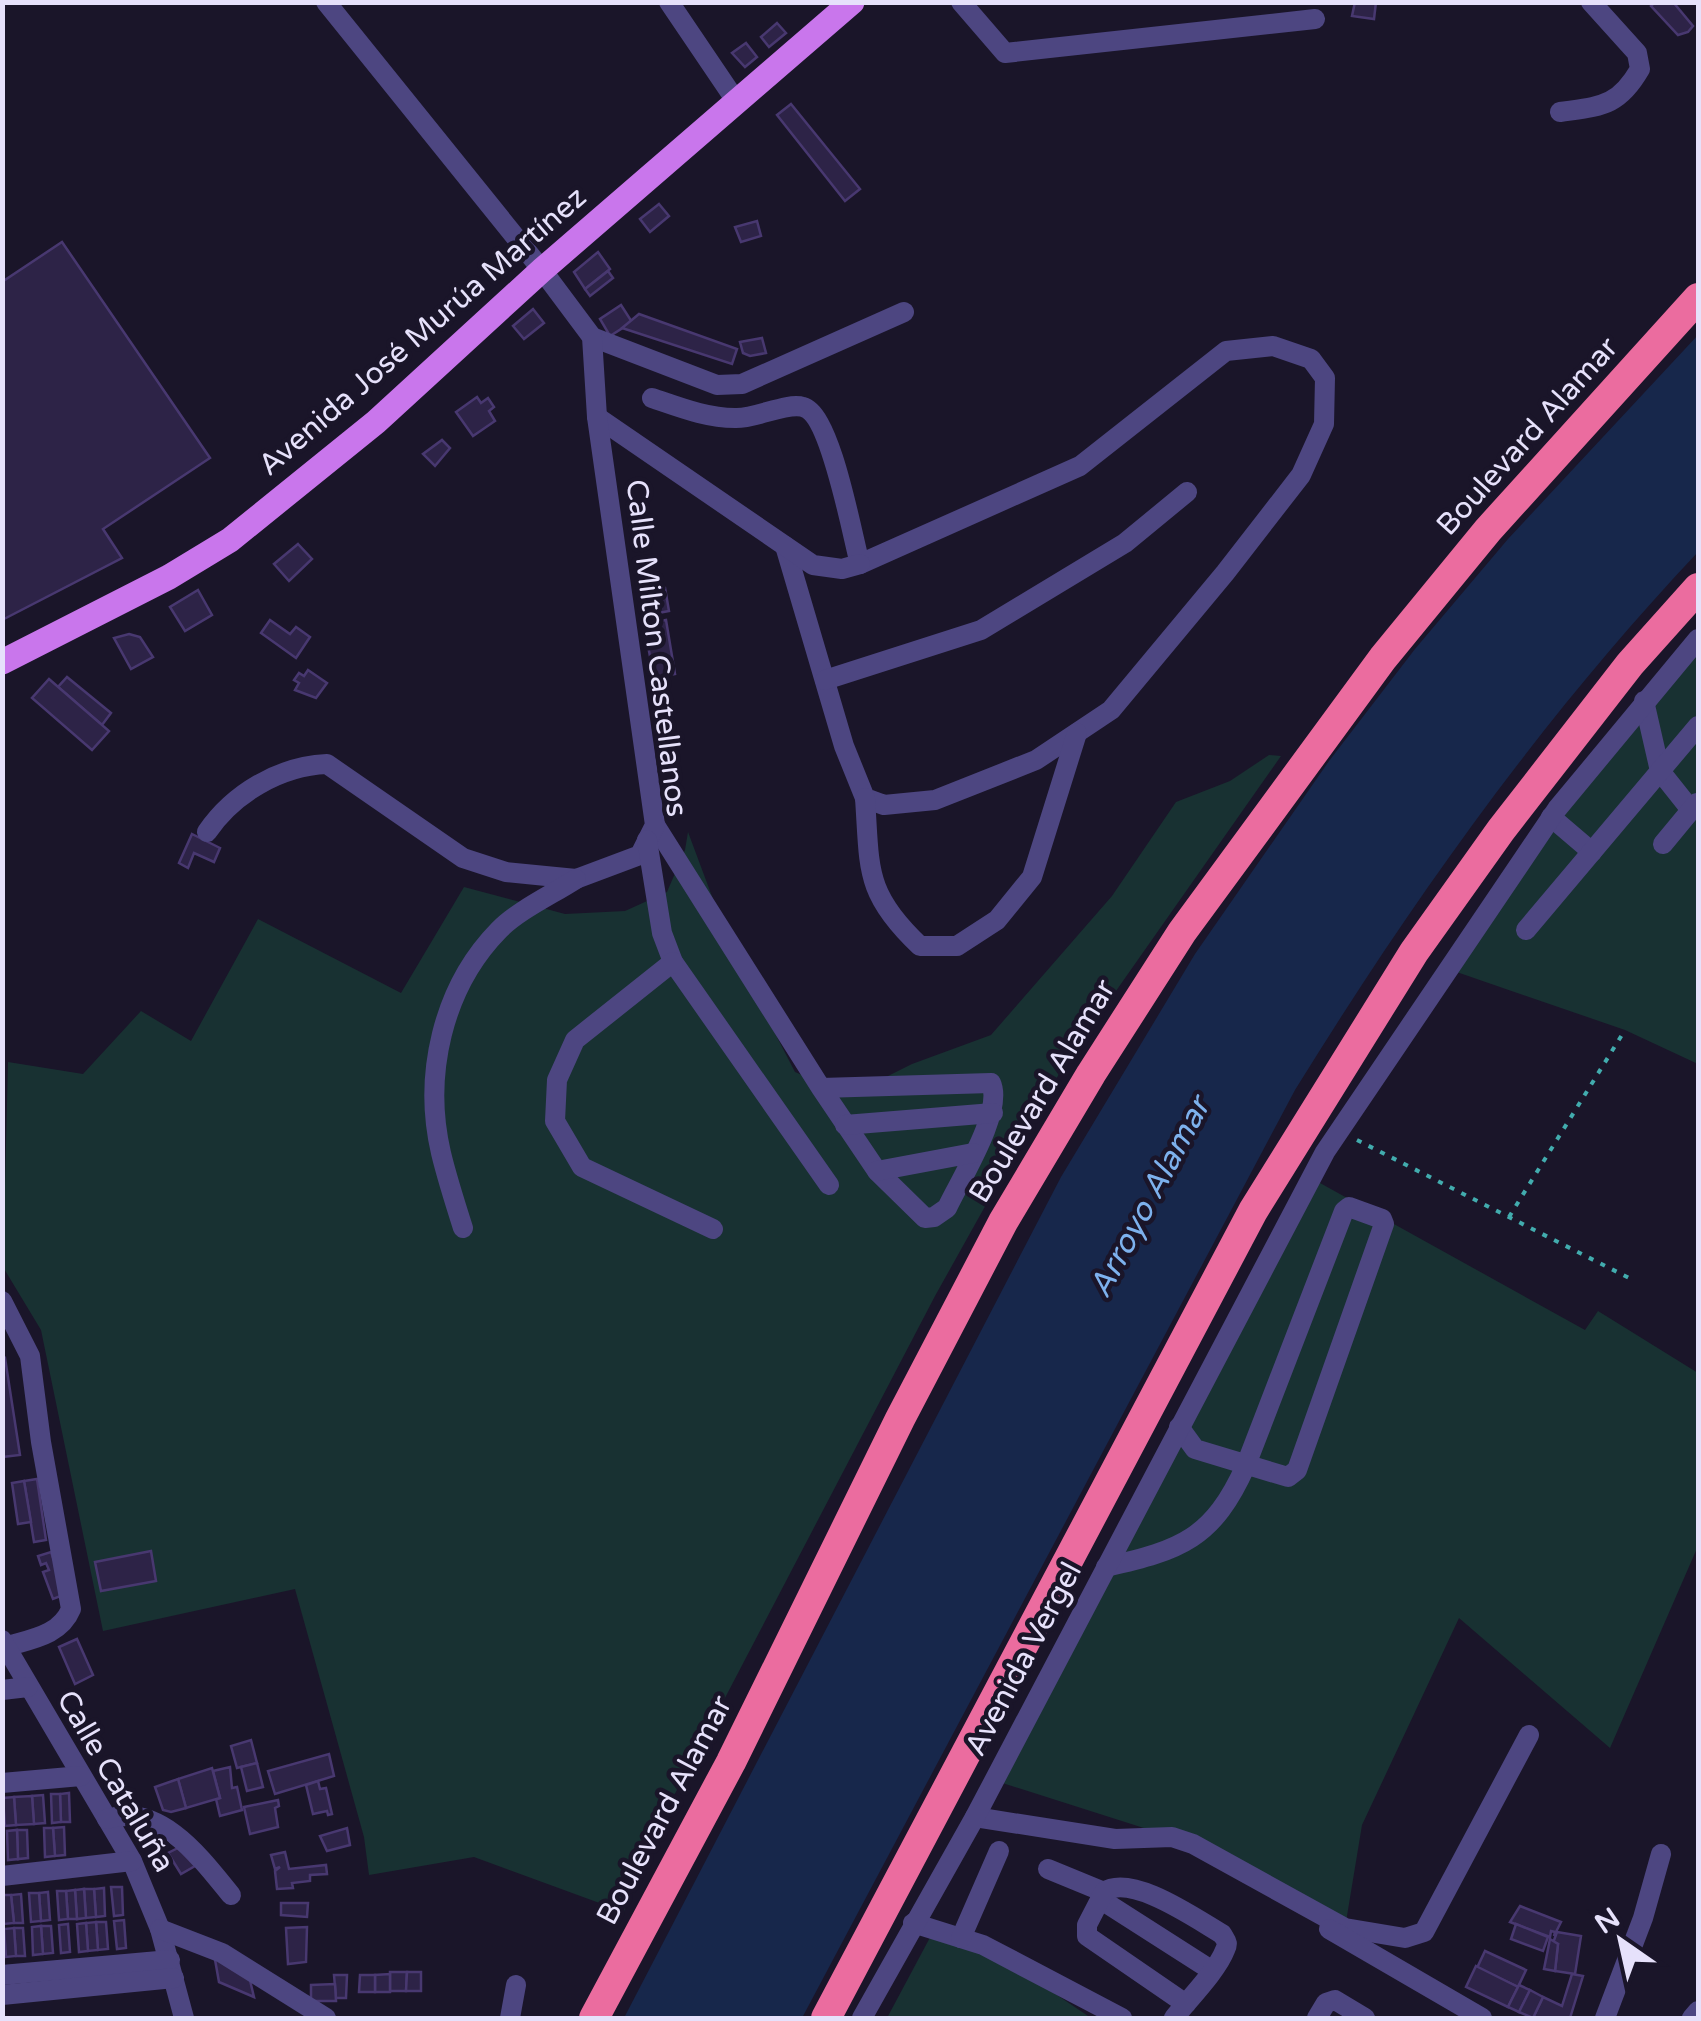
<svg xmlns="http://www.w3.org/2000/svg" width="1701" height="2021" font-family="'Varela Round',sans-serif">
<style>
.green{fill:#183132}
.water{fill:#17274b}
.building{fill:#2d2347;stroke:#483870;stroke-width:2.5}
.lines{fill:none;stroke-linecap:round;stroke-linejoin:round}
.path{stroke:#42acae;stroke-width:4;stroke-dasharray:5 8;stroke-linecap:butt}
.minor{stroke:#4d4681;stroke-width:20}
.major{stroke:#c976ec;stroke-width:25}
.highway{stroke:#eb6c9f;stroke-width:30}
.labels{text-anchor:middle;stroke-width:9;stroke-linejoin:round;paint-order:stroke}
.street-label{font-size:30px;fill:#e6e1fb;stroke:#1a1529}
.water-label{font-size:32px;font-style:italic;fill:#7db1ed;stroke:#1a1529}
</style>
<rect width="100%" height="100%" fill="#1a1529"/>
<g class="green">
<polygon points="1698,638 1698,1064 1625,1030 1448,969"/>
<polygon points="1269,755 1281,756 1064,1065 935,1296 645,1851 624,1912 474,1857 369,1875 364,1837 295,1589 103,1631 41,1330 3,1267 8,1062 83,1074 141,1011 191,1041 258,919 401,993 464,887 565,914 625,911 667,892 685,850 688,832 732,950 795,1072 850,1095 912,1064 991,1035 1112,896 1176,802 1230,781"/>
<polygon points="1311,1178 1585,1330 1598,1311 1698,1373 1698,1546 1610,1748 1459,1618 1362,1825 1345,1928 1172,1837 993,1780"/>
<polygon points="934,1930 983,1945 1091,2018 887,2018"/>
</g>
<path class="water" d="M 1698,335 L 1698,552 C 1544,715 1413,899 1295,1090 L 802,2018 L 624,2018 L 1061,1177 L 1195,954 L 1329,761 L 1415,649 L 1508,539 Z"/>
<g class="building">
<polygon points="1355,2 1376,2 1374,19 1352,16"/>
<polygon points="1655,2 1673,2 1693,26 1688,32 1678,35 1651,6"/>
<polygon points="777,23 786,33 769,47 761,37"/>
<polygon points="746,43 757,57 745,67 732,53"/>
<polygon points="791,104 860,189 845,201 777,115"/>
<polygon points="659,204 669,216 650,232 640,219"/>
<polygon points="757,221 761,236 741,242 735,227"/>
<polygon points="62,242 210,458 103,529 122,558 2,620 2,282"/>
<polygon points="598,252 610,269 585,289 574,272"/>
<polygon points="608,271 613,278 590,296 585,289"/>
<polygon points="621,305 632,322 610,336 600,319"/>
<polygon points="533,309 544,323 524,339 513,326"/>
<polygon points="639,314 737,349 732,364 622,328"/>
<polygon points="762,338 766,353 750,356 743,353 740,342"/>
<polygon points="477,397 481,403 488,398 494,407 489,411 495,421 473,436 456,412"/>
<polygon points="442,440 450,448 435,466 423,454"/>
<polygon points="298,544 312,559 289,581 274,564"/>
<polygon points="665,588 669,611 653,614 650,591"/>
<polygon points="198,590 212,615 185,631 170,607"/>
<polygon points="270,620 290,634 296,627 310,637 296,658 261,633"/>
<polygon points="666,620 675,674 654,678 644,624"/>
<polygon points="129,634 140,637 153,657 131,669 114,638"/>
<polygon points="308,670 327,683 316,698 295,690 299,683 294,680 299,673 304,676"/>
<polygon points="67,677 111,713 102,725 58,687"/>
<polygon points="49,679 109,731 92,750 32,698"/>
<polygon points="192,834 220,848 214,862 194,853 188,868 179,863"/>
<polygon points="5,1358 20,1455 2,1457 2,1359"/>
<polygon points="37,1479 46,1540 34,1542 24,1481"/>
<polygon points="24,1481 31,1522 18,1524 12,1483"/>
<polygon points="151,1551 156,1581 101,1591 95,1562"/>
<polygon points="51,1552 66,1594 53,1599 43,1572 49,1570 46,1563 41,1565 38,1556"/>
<polygon points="77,1639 93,1675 75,1684 59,1647"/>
<polygon points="251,1740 257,1763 237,1768 231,1746"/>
<polygon points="329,1754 334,1776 275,1794 268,1771"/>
<polygon points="257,1763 263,1787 247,1791 241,1767"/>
<polygon points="230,1767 232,1788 237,1787 242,1810 220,1816 216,1799 220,1798 213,1771"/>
<polygon points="212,1768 220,1798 186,1808 178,1779"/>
<polygon points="178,1779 186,1808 171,1812 163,1810 155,1787"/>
<polygon points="318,1781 320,1789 326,1788 332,1814 328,1815 327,1811 313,1814 306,1785"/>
<polygon points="69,1793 70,1822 61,1822 60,1794"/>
<polygon points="51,1794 60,1794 61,1822 52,1823"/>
<polygon points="43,1795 45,1823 34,1824 32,1796"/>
<polygon points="32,1796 34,1824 16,1825 14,1797"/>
<polygon points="14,1797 16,1825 5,1826 3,1798"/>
<polygon points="278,1800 279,1806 275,1808 278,1827 250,1834 244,1807"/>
<polygon points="64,1827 65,1855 55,1856 53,1828"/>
<polygon points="44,1828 53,1828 55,1856 45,1857"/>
<polygon points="347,1828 350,1845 327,1851 320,1836"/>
<polygon points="17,1830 27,1830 28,1858 18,1859"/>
<polygon points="17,1830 18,1859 8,1860 7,1831"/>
<polygon points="178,1848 195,1866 181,1874 168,1853"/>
<polygon points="285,1852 289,1869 326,1865 327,1874 310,1875 310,1881 292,1883 293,1888 277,1889 275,1871 280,1867 275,1869 271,1855"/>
<polygon points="111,1887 122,1887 123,1915 114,1916"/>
<polygon points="104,1888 105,1916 96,1917 94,1889"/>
<polygon points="84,1889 94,1889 96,1917 86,1918"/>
<polygon points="84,1889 86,1918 77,1919 75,1890"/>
<polygon points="75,1890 77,1919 68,1919 66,1891"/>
<polygon points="57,1891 66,1891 68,1919 59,1920"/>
<polygon points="48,1892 50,1920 41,1921 39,1893"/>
<polygon points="29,1893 39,1893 41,1921 31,1922"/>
<polygon points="21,1894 23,1923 14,1923 11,1895"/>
<polygon points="2,1895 11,1895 14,1923 4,1924"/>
<polygon points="281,1903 308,1903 307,1917 281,1915"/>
<polygon points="1520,1906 1561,1922 1554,1936 1555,1932 1551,1931 1550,1937 1510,1922"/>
<polygon points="124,1920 126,1948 117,1949 114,1921"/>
<polygon points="96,1922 106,1922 108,1949 98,1950"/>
<polygon points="96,1922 98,1950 88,1951 86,1923"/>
<polygon points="86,1923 88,1951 79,1952 77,1924"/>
<polygon points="68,1924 70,1952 61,1953 59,1925"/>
<polygon points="1516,1924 1548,1937 1543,1951 1511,1939"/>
<polygon points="41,1926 51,1926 53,1953 43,1954"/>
<polygon points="41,1926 43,1954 33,1955 32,1927"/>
<polygon points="307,1927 306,1962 288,1964 286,1928"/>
<polygon points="14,1928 23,1928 25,1956 16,1956"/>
<polygon points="14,1928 16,1956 6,1957 4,1929"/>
<polygon points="1557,1932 1581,1936 1575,1974 1555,1971 1558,1944 1553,1943"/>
<polygon points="1550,1939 1558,1944 1555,1971 1544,1969"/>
<polygon points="1485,1951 1526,1970 1518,1987 1477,1968"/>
<polygon points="214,1954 247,1968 254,1997 219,1982"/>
<polygon points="1476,1966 1518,1987 1508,2007 1466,1987"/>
<polygon points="390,1972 407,1972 406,1991 390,1991"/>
<polygon points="407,1972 421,1972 421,1991 406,1991"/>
<polygon points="390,1974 390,1992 375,1992 375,1975"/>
<polygon points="1572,1974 1583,1976 1570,2018 1533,2018 1543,1997 1562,2006"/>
<polygon points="334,1975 347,1975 346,1998 336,1998"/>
<polygon points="360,1975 375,1975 375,1992 359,1992"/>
<polygon points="335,1984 336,2001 311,2001 311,1985"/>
<polygon points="1519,1985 1530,1990 1519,2012 1508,2007"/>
<polygon points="1530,1990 1543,1997 1533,2018 1519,2012"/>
</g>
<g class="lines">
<g class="path">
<polyline points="1357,1140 1633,1280"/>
<polyline points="1509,1217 1625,1030"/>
</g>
<g class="minor">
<polyline points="669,2 736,101"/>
<polyline points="961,2 1005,53 1315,19"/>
<path d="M 1560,112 C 1601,106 1618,107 1640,69 L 1637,53 L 1591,2"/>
<polyline points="592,337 717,385 742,384 904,312"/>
<path d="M 652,398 C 679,407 706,418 735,418 C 755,419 787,402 803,407 C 831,414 852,535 860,564 L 1080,466 L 1226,351 L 1273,346 L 1311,359 L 1325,378 L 1324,424 L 1301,475 L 1225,573 L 1111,710 L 1036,760 L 935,800 L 884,805 L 865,798 L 844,746 L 785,546"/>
<polyline points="597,417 813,565 842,569 860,564"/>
<polyline points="825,680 981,630 1125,543 1187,492"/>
<polyline points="1644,701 1660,771 1691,810"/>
<path d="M 865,798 C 870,869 864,893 920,946 L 957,946 L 997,920 L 1032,877 L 1077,733"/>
<polyline points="1551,817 1592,852"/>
<path d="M 655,825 L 821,1088 L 877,1171 L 925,1218 L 934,1217 L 947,1208 C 960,1180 1004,1111 991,1083 L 821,1088"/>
<path d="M 207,832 C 233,794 279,766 327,764 L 463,858 L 506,872 L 576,879 L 640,855 L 655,825 L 597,417 L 592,337 L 542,270 L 326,2"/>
<polyline points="647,840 662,933 673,962 829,1185"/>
<polyline points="1663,844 1697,803"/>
<polyline points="1526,930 1698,726"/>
<polyline points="673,962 575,1040 557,1080 555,1121 582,1167 713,1229"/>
<polyline points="845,1125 993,1113"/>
<polyline points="877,1171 973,1153"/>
<path d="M 463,1228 C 455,1203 447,1178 441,1153 C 423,1076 442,988 499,930 C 517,911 553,894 576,879"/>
<path d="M 2,1301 L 30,1356 L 41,1442 L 71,1609 C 60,1636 30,1639 5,1647"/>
<path d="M 1106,1567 C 1181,1550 1213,1539 1246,1465 L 1344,1211 L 1349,1207 L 1382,1219 L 1384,1224 L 1297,1470 L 1288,1477 L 1195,1449 L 1179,1427"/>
<polyline points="2,1640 132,1861 160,1929 184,2018"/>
<polyline points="2,1690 28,1687"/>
<polyline points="2,1783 81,1776"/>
<polyline points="975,1817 1115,1839 1172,1837 1193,1844 1345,1928 1405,1938 1424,1932 1529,1735"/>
<path d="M 107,1819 C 160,1802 201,1858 231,1895"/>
<polyline points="1048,1869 1104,1892"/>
<polyline points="2,1876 132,1861"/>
<polyline points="1100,1899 1211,1970"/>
<polyline points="913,1923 983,1945 1122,2018"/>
<polyline points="160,1929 222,1953 326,2018"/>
<polyline points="1329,1929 1482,2018"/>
<polyline points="961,1938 999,1851"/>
<polyline points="2,1975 170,1960"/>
<polyline points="2,1995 174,1978"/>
<polyline points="510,2018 516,1985"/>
<polyline points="862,2018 975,1817 1325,1152 1557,809 1698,639"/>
<path d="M 1174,2018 C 1188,2000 1217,1971 1225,1950 C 1229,1942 1226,1941 1222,1934 C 1196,1919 1131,1873 1104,1892 L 1087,1925 L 1087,1936 L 1186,2004"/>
<polyline points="1317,2018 1326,2003 1335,2000 1365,2018"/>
<polyline points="1605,2018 1643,1918 1661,1854"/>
<polyline points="1692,2018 1698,2011"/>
</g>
<polyline class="major" points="2,662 169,577 230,540 376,422 542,270 852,2"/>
<g class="highway">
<polyline points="594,2018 731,1762 900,1419 1003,1222 1091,1074 1182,932 1383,658 1488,530 1698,298"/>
<polyline points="826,2018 1253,1211 1414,952 1501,830 1630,664 1698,588"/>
</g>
</g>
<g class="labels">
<g class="street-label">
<text transform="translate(422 331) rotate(-41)" y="10">Avenida José Murúa Martínez</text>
<text transform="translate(1527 436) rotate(-48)" y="10">Boulevard Alamar</text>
<text transform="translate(657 648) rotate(83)" y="10">Calle Milton Castellanos</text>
<text transform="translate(1042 1091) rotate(-59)" y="10">Boulevard Alamar</text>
<text transform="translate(1023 1659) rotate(-62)" y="10">Avenida Vergel</text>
<text transform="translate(116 1781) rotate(60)" y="10">Calle Cataluña</text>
<text transform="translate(664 1810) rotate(-62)" y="10">Boulevard Alamar</text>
</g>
<g class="water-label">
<text transform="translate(1149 1197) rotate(-62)" y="11">Arroyo Alamar</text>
</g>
</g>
<rect width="1701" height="2021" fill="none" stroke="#e6e1fb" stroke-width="10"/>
<g transform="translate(1621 1941) rotate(326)" stroke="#1a1529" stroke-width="8" paint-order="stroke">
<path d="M0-8L18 38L0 25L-18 38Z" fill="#e6e1fb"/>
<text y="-15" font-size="28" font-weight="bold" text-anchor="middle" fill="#e6e1fb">N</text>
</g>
</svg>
